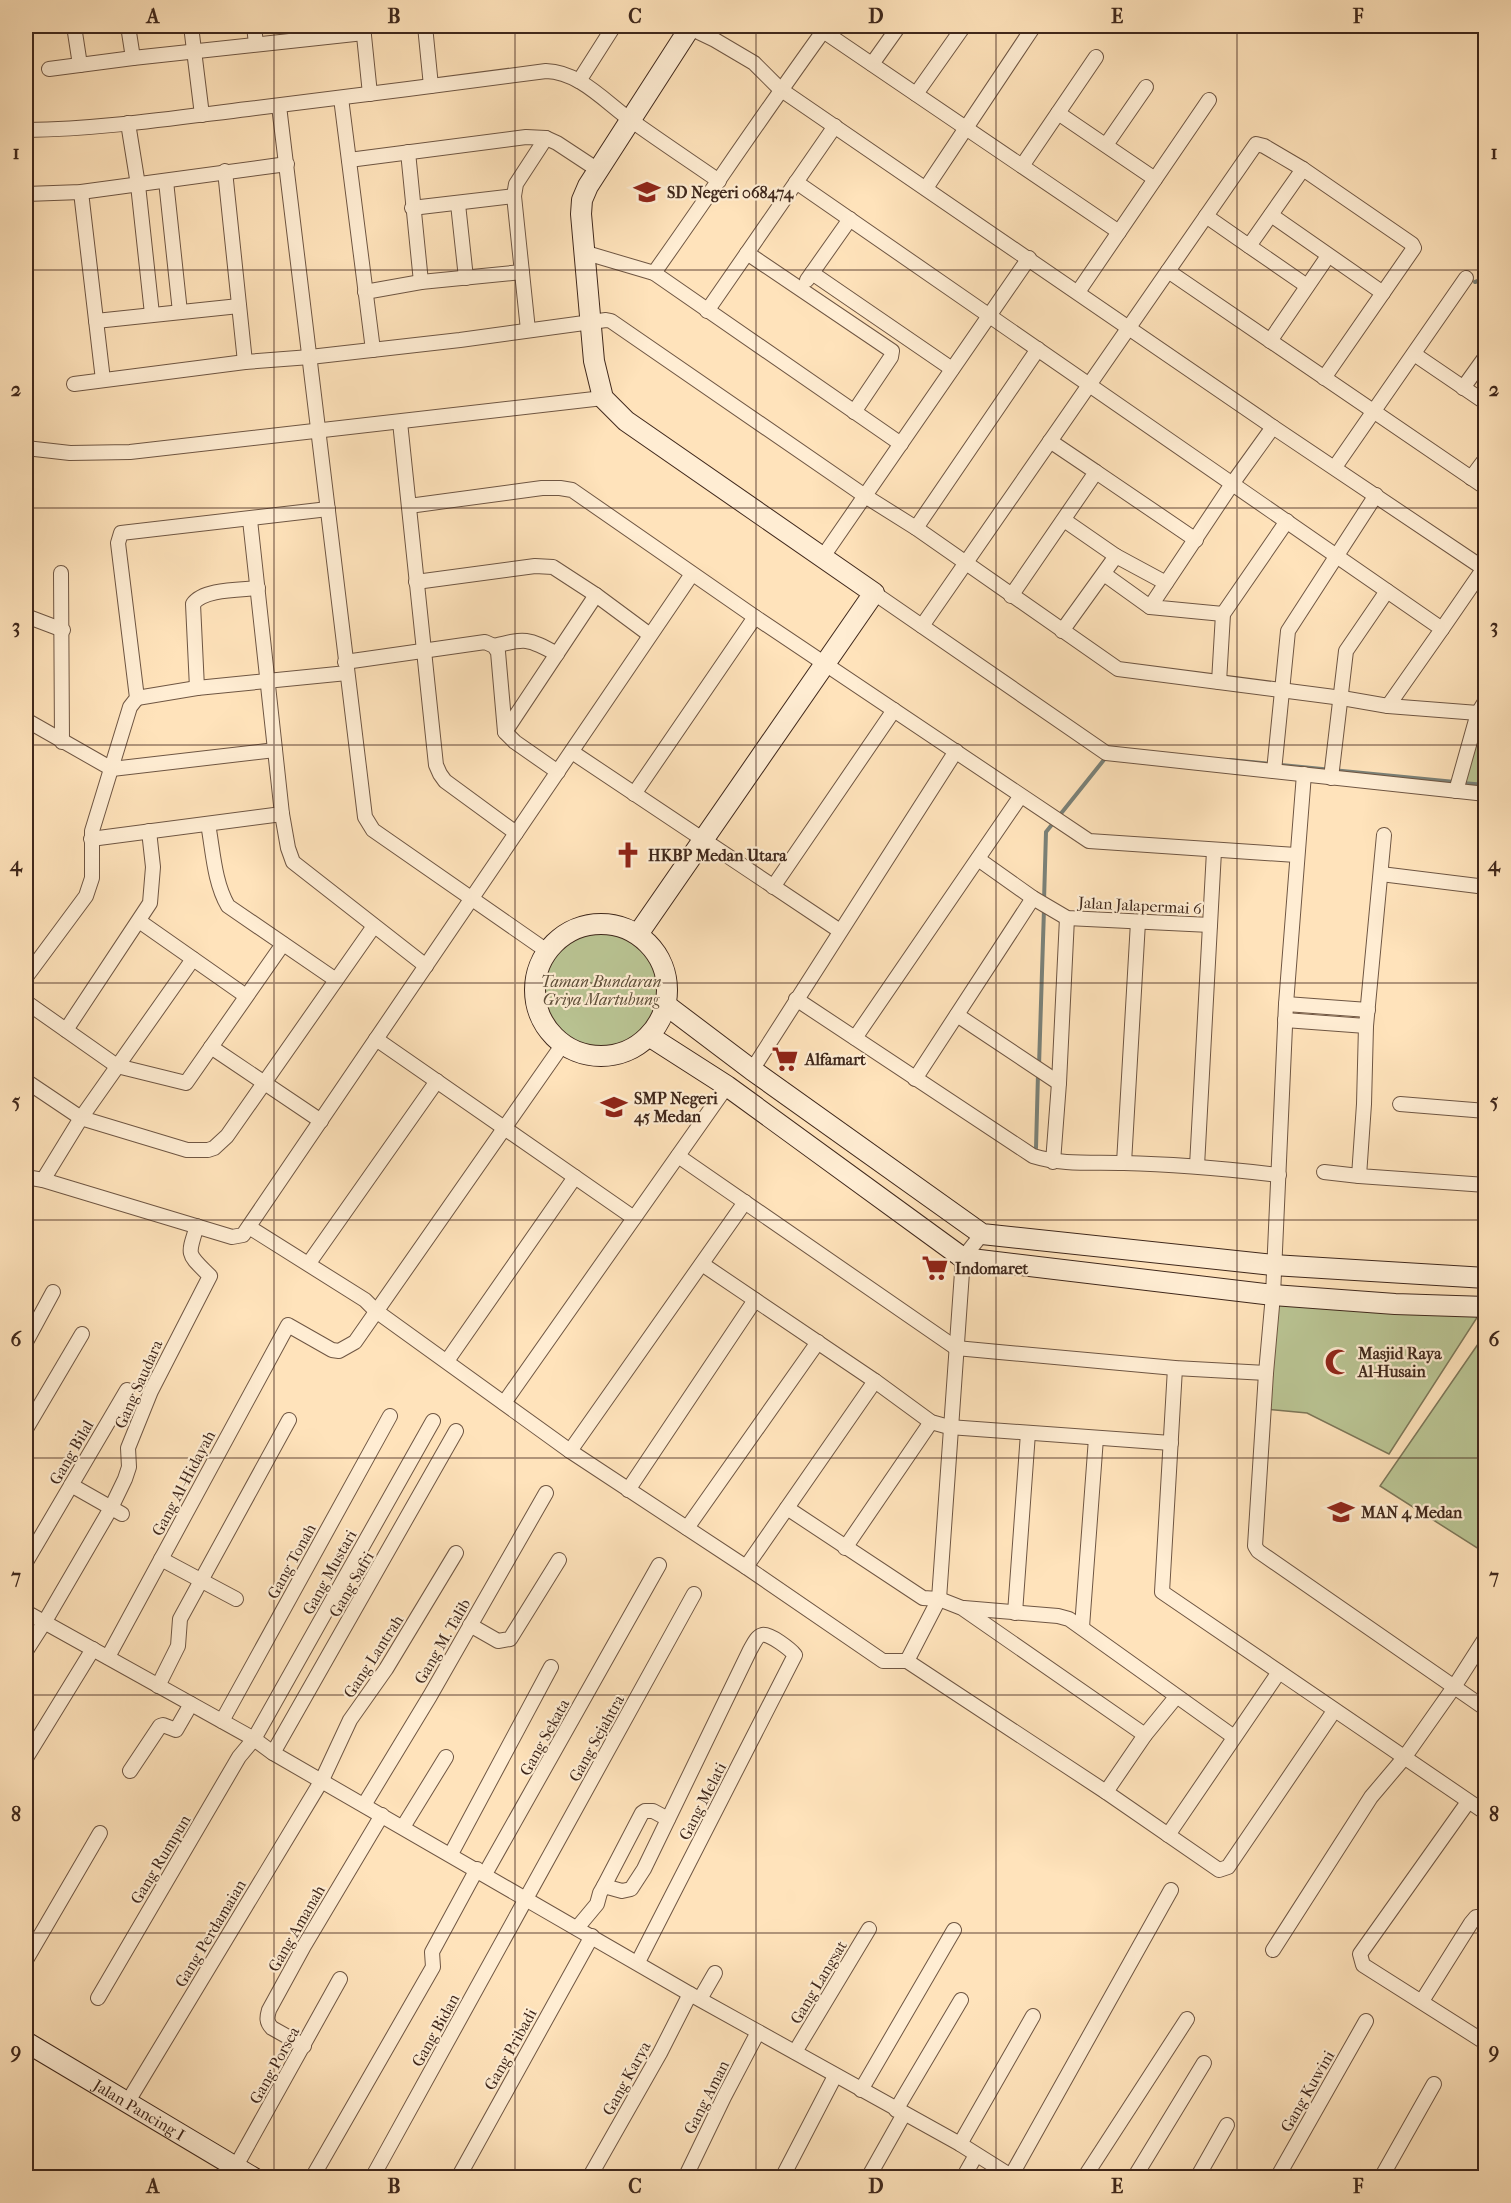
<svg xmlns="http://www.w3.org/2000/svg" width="1511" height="2203" font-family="'IM FELL French Canon',serif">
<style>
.green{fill:#bac594;stroke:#7c7658;stroke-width:1.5}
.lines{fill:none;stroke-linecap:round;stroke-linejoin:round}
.stream{stroke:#7a8178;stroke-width:4}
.street-casing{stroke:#6f5643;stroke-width:16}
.secondary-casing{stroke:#3f271b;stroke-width:22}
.street{stroke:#ffedd3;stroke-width:14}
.secondary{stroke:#ffedd3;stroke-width:20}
.grid{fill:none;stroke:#3f271b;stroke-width:1.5;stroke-opacity:0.55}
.labels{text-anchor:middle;stroke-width:4.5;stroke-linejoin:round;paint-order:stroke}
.poi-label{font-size:16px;font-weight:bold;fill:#3f271b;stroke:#ffedd3;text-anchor:start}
.street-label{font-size:16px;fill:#3f271b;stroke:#ffedd3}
.park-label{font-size:16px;font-style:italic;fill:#5e4e39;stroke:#ffedd3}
.neatline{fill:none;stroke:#3f271b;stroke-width:2}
.grid-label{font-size:20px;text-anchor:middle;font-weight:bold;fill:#3f271b}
</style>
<rect width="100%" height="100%" fill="#ffe3bb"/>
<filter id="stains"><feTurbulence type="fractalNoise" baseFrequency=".00333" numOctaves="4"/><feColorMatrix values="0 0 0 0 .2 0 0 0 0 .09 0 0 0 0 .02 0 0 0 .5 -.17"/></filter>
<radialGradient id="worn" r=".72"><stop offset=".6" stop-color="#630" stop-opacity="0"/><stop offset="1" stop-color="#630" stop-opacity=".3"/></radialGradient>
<g class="green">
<polygon points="1485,695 1485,789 1453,786"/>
<circle cx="601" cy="990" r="65"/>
<polygon points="1277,1298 1480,1313 1389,1454 1307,1413 1266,1409"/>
<polygon points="1485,1334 1485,1553 1380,1486"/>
</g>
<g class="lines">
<g class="stream">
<polyline points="1475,282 1486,278"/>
<polyline points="1230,760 1455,782"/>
<polyline points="1462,783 1486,785"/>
<polyline points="1059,816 1107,756"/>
<polyline points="1044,901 1046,832 1054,822"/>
<polyline points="1039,1066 1044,909"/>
<polyline points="1036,1148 1038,1074"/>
</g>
<g class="street-casing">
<g id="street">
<polyline points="74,26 80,65"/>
<polyline points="128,26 133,58"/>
<polyline points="191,26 202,115"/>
<polyline points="254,26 256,44"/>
<polyline points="363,26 370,94"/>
<polyline points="425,26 431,86"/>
<polyline points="690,28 715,40 754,63 780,89 1273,427 1486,570"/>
<polyline points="823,31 1119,232"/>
<polyline points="872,64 899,26"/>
<polyline points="49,69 133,58 364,33"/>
<polyline points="579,81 614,26"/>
<polyline points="916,94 964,26"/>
<polyline points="341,98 373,350"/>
<polyline points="279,106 365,817 373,830 547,951"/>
<polyline points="1058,113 1155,179"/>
<polyline points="128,123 138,185 152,314"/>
<path d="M 26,130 C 100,129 174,118 248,109 C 347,97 447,84 546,71 C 580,72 605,102 632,121 C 660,141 690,161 719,181"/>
<polyline points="1106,145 1146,87"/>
<polyline points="408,152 421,282"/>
<polyline points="349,160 526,137 546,138 557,143 598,170"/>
<polyline points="1022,166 1096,57"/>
<polyline points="225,171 245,362"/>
<polyline points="166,181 180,312"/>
<polyline points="796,182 1442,629 1388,706"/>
<polyline points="926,188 1034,26"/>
<polyline points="81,192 103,380"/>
<polyline points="26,194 81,192 287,164"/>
<polyline points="458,204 466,278"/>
<polyline points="412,208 514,196"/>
<polyline points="1271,215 1383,293"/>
<polyline points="1206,216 1249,246 1303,169"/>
<polyline points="1249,246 1307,286"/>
<polyline points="583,252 654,273 901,444"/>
<polyline points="747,253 892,351 891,357 854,412"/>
<polyline points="1168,271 1486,488"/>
<path d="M 654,273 C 712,191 768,107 827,26"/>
<polyline points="812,273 952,369"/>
<polyline points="807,280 850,219"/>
<polyline points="365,292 421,282 522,272"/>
<polyline points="1078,292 1209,100"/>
<polyline points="707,311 835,126"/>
<polyline points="96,321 239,306"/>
<polyline points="528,330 514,196 516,184 546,138"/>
<polyline points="1270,341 1328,256"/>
<polyline points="1414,354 1486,403"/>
<polyline points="74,384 245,362 310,357 460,340 606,320 611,321 865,496 916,528 1118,669 1342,698 1388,706 1478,713"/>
<polyline points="1463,388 1486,356"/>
<polyline points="400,422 436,765 440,774 445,781 516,833"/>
<polyline points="26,448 70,453 130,452 603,398"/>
<polyline points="1335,467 1466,278"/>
<polyline points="1096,472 1196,540"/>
<polyline points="1471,478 1486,458"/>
<polyline points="409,506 542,488 560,488 572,490 755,617 1089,841 1296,855"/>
<polyline points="250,520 282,814 288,848 293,862 426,966"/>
<polyline points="1064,520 1116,556"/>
<polyline points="916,528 1038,349"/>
<polyline points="822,558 1029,258"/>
<polyline points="61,573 62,742"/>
<polyline points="1104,574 1150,607"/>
<polyline points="416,582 535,566 553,567 596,595 650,635"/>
<polyline points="874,593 1106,753 1486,794"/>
<polyline points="1011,596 1096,472 1050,441"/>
<polyline points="1223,614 1150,607 1232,484 1273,427"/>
<polyline points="26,616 63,630"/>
<polyline points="922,626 1256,144 1264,146 1303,169 1412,244 1414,248 1324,378"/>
<polyline points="1442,629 1484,568"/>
<polyline points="1062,631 1116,556 1166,583"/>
<path d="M 494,646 C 525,638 528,638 557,654"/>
<polyline points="345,662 485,642 494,646 498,652 505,732 515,742 558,772"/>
<polyline points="1219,682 1223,614 1287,521"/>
<path d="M 197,688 L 193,604 C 203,589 240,590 258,588"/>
<polyline points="137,698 197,688 347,673"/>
<polyline points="26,720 112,769 275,750"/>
<polyline points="505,732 596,595"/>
<polyline points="572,752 840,931"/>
<polyline points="1274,771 1288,631 1376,495"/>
<polyline points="1304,774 1286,1004 1273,1295 1266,1373 1255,1546 1258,1551 1486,1709"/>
<polyline points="1331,778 1346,651 1387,591"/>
<polyline points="1456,791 1478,713 1486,700"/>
<polyline points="634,794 755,617"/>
<path d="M 208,824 C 213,850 214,882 228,906 L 336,980"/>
<polyline points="1384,835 1366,1026 1364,1104 1359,1176 1486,1185"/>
<polyline points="91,839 282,814"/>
<polyline points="978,859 1033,898 1067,918 1210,925"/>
<polyline points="1381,874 1486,887"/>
<polyline points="773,887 894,710"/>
<polyline points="139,921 246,996"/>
<polyline points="26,977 86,896 92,878 92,831 130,707 137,698 118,543 121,533 328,509"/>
<path d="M 796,999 L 1033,1156 C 1062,1165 1093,1162 1124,1163 C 1176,1164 1228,1169 1279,1175"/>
<polyline points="26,1002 117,1066 186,1083 283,944"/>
<polyline points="1286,1004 1368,1010"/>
<polyline points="957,1015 1059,1083"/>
<polyline points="1285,1020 1366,1026"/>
<polyline points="66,1030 150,903 153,867 149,831"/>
<polyline points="855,1038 1020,797"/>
<polyline points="376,1039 634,1218"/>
<polyline points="211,1047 321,1121"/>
<polyline points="752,1070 956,751"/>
<polyline points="915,1079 1033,898"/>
<polyline points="26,1081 81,1118 187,1150 208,1150 214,1148 227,1136 374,926"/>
<polyline points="1400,1104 1486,1111"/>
<polyline points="678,1156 956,1348 1175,1368 1266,1373"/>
<polyline points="1053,1162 1059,1083 1067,918"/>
<polyline points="1124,1163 1138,922"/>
<polyline points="1197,1166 1214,851"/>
<polyline points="1324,1172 1359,1176"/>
<polyline points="26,1177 43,1180 232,1237 243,1235 692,574"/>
<polyline points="43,1180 81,1118 193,959"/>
<polyline points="249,1227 365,1300 376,1311 570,1451 746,1567 883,1661 907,1661 1106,1792 1219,1870 1228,1867 1334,1711"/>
<polyline points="309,1263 437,1081"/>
<polyline points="702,1264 875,1381 931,1422 949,1427 1171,1443"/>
<polyline points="26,1342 53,1292"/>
<polyline points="447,1361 575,1177"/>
<polyline points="1175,1368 1162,1592 1486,1813"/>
<polyline points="504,1403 727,1086"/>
<polyline points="26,1429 82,1334"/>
<polyline points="570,1451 745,1202"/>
<polyline points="71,1485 122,1514"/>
<polyline points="628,1490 755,1300"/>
<polyline points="787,1508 923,1598 939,1599 962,1608 1145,1735"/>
<polyline points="687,1528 818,1342"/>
<polyline points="845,1548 931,1422"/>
<polyline points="161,1559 236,1599"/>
<polyline points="26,1562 127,1390"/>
<polyline points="746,1567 875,1381"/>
<polyline points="964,1608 1058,1616 1069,1619 1234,1737"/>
<polyline points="26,1612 254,1739 273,1753 690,1994 960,2144 1014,2178"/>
<polyline points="1015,1613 1028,1433"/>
<polyline points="470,1625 498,1641 510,1639 559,1560"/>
<polyline points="1082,1627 1096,1438"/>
<path d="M 26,1651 L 44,1623 L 111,1508 L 125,1479 L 129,1467 L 128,1448 L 151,1391 L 210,1276 C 187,1253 187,1257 197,1226"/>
<polyline points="108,1657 288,1325 332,1350 339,1351 355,1342 563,1044"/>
<polyline points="907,1661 939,1599 963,1258 982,1234"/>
<polyline points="158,1686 178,1646 180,1619 289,1420"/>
<polyline points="222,1721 390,1416"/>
<polyline points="273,1753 456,1431"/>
<polyline points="26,1758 93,1649"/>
<polyline points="130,1771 160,1726 163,1725 176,1730 191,1704"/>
<polyline points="1106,1792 1145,1735 1176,1697"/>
<polyline points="1468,1802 1360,1954 1363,1965 1486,2043"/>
<polyline points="364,1805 430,1696 546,1493"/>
<polyline points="403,1827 446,1757"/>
<polyline points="1168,1835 1279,1672"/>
<polyline points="451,1854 551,1667"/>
<polyline points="485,1874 659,1565"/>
<polyline points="604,1886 642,1813 645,1811 653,1811 668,1819"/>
<path d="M 577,1928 L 597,1904 L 600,1893 L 604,1886 L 622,1891 L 631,1889 L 644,1869 L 750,1650 C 753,1645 757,1636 762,1635 C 770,1633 791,1650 795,1655 L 638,1962"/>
<polyline points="1273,1950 1371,1797 1404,1758 1454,1687 1486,1637"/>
<polyline points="26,1960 100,1833"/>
<polyline points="98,1998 239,1757 254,1739 433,1421"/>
<polyline points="700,1999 715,1973"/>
<polyline points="1422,2001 1471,1923 1476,1917 1486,1917"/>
<path d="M 304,2046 L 272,2028 C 266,2022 267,2017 269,2010 L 304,1946 L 382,1815"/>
<polyline points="795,2052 869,1929"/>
<polyline points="861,2090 954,1930"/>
<polyline points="127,2103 322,1780 350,1720 386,1669 456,1553"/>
<polyline points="896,2110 961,2000"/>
<polyline points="960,2144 1033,2016"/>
<polyline points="236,2166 340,1979"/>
<polyline points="1011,2176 1171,1890"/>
<polyline points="312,2178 433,1967 432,1952 477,1869"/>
<polyline points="372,2178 694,1594"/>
<polyline points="458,2178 592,1936"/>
<polyline points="589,2178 660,2053 690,1994"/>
<polyline points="685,2178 724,2097 758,2032"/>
<polyline points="782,2178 835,2076"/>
<polyline points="868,2178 904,2114"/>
<polyline points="963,2178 976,2155"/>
<polyline points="1084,2178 1187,2019"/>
<polyline points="1134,2178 1204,2063"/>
<polyline points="1197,2178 1227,2125"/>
<polyline points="1277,2178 1366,2021"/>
<polyline points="1381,2178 1434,2084"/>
</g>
</g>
<g class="secondary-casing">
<g id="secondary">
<circle cx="601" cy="990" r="66"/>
<polyline points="638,934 874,593 626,421 603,398 594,361 581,214 582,200 588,186 691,26"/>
<polyline points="666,1005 752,1070 982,1234 1273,1265 1486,1278"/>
<polyline points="649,1036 727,1086 963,1258 1273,1295 1395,1304 1486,1307"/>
<path id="s1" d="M 26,2042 L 254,2178"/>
</g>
</g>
<use href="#street" class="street"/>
<use href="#secondary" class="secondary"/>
</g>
<path class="grid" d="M 274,26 L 274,2178M 515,26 L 515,2178M 756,26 L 756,2178M 996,26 L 996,2178M 1237,26 L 1237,2178M 26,270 L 1486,270M 26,508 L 1486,508M 26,745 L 1486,745M 26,983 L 1486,983M 26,1220 L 1486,1220M 26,1458 L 1486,1458M 26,1695 L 1486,1695M 26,1933 L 1486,1933"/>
<defs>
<g id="school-bare" transform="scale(2.07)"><path d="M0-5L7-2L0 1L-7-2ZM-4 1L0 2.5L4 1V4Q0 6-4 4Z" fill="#8f2418" stroke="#ffedd3" stroke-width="2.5" paint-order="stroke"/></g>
<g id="church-bare" transform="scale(2.07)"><path d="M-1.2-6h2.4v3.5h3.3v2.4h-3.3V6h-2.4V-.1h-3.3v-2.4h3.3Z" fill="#8f2418" stroke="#ffedd3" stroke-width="2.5" paint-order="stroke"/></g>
<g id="supermarket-bare" transform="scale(2.07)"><path d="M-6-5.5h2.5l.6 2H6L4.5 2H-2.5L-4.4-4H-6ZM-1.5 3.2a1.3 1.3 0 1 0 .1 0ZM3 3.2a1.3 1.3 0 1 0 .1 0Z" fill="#8f2418" stroke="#ffedd3" stroke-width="2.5" paint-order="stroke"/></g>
<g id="mosque-bare" transform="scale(2.07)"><path d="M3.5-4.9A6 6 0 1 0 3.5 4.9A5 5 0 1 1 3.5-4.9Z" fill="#8f2418" stroke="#ffedd3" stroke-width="2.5" paint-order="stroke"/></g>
</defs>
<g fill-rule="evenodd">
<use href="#school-bare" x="647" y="192"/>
<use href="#church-bare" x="628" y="855"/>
<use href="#supermarket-bare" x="785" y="1059"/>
<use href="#school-bare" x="614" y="1107"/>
<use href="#supermarket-bare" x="935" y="1268"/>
<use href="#mosque-bare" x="1338" y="1362"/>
<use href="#school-bare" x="1341" y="1512"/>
</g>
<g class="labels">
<g class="poi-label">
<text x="667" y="198">SD Negeri 068474</text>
<text x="648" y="861">HKBP Medan Utara</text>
<text x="805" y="1065">Alfamart</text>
<text x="634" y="1104">SMP Negeri<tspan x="634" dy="18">45 Medan</tspan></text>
<text x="955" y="1274">Indomaret</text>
<text x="1358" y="1359">Masjid Raya<tspan x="1358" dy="18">Al-Husain</tspan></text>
<text x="1361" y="1518">MAN 4 Medan</text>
</g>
<g class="street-label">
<text transform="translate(1140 905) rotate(3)" y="6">Jalan Jalapermai 6</text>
<text transform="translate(138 1384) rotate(-66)" y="6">Gang Saudara</text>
<text transform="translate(71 1452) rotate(-60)" y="6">Gang Bilal</text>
<text transform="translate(183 1483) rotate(-62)" y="6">Gang Al-Hidayah</text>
<text transform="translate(291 1561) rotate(-61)" y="6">Gang Tonah</text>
<text transform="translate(329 1572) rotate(-61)" y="6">Gang Mustari</text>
<text transform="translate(351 1584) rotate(-60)" y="6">Gang Safri</text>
<text transform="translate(442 1641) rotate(-60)" y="6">Gang M. Talib</text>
<text transform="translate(373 1656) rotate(-57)" y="6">Gang Lantrah</text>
<text transform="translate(544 1737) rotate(-61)" y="6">Gang Sekata</text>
<text transform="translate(596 1738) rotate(-61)" y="6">Gang Sejahtra</text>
<text transform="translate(702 1801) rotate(-63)" y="6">Gang Melati</text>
<text transform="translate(160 1859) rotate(-59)" y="6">Gang Rumpun</text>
<text transform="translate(296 1928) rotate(-60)" y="6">Gang Amanah</text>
<text transform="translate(210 1933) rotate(-59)" y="6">Gang Perdamaian</text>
<text transform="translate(818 1982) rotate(-59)" y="6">Gang Langsat</text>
<text transform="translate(435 2030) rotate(-61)" y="6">Gang Bidan</text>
<text transform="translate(510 2049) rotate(-61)" y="6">Gang Pribadi</text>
<text transform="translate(274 2065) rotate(-61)" y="6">Gang Porsea</text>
<text transform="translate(626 2078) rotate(-61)" y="6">Gang Karya</text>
<text transform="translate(1307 2091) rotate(-60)" y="6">Gang Kuwini</text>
<text transform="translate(706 2097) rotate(-63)" y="6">Gang Aman</text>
<text dy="6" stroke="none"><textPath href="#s1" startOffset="132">Jalan Pancing I</textPath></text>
</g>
<g class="park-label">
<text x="601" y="987">Taman Bundaran<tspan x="601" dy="18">Griya Martubung</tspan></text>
</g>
</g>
<rect width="1511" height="2203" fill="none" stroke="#ffe3bb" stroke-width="66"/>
<rect x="33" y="33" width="1445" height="2137" class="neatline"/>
<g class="grid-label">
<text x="153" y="23">A</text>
<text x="394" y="23">B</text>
<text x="635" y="23">C</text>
<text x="876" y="23">D</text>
<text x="1117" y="23">E</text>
<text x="1358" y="23">F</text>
<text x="16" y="159">1</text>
<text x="1494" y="159">1</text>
<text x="16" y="396">2</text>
<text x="1494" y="396">2</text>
<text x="16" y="633">3</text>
<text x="1494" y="633">3</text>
<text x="16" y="871">4</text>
<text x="1494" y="871">4</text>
<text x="16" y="1108">5</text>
<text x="1494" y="1108">5</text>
<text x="16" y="1346">6</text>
<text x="1494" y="1346">6</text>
<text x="16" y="1583">7</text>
<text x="1494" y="1583">7</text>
<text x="16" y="1821">8</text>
<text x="1494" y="1821">8</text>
<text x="16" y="2058">9</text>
<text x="1494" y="2058">9</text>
<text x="153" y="2193">A</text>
<text x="394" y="2193">B</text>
<text x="635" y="2193">C</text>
<text x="876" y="2193">D</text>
<text x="1117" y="2193">E</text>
<text x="1358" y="2193">F</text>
</g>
<rect width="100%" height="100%" filter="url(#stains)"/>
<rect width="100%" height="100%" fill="url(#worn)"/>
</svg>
